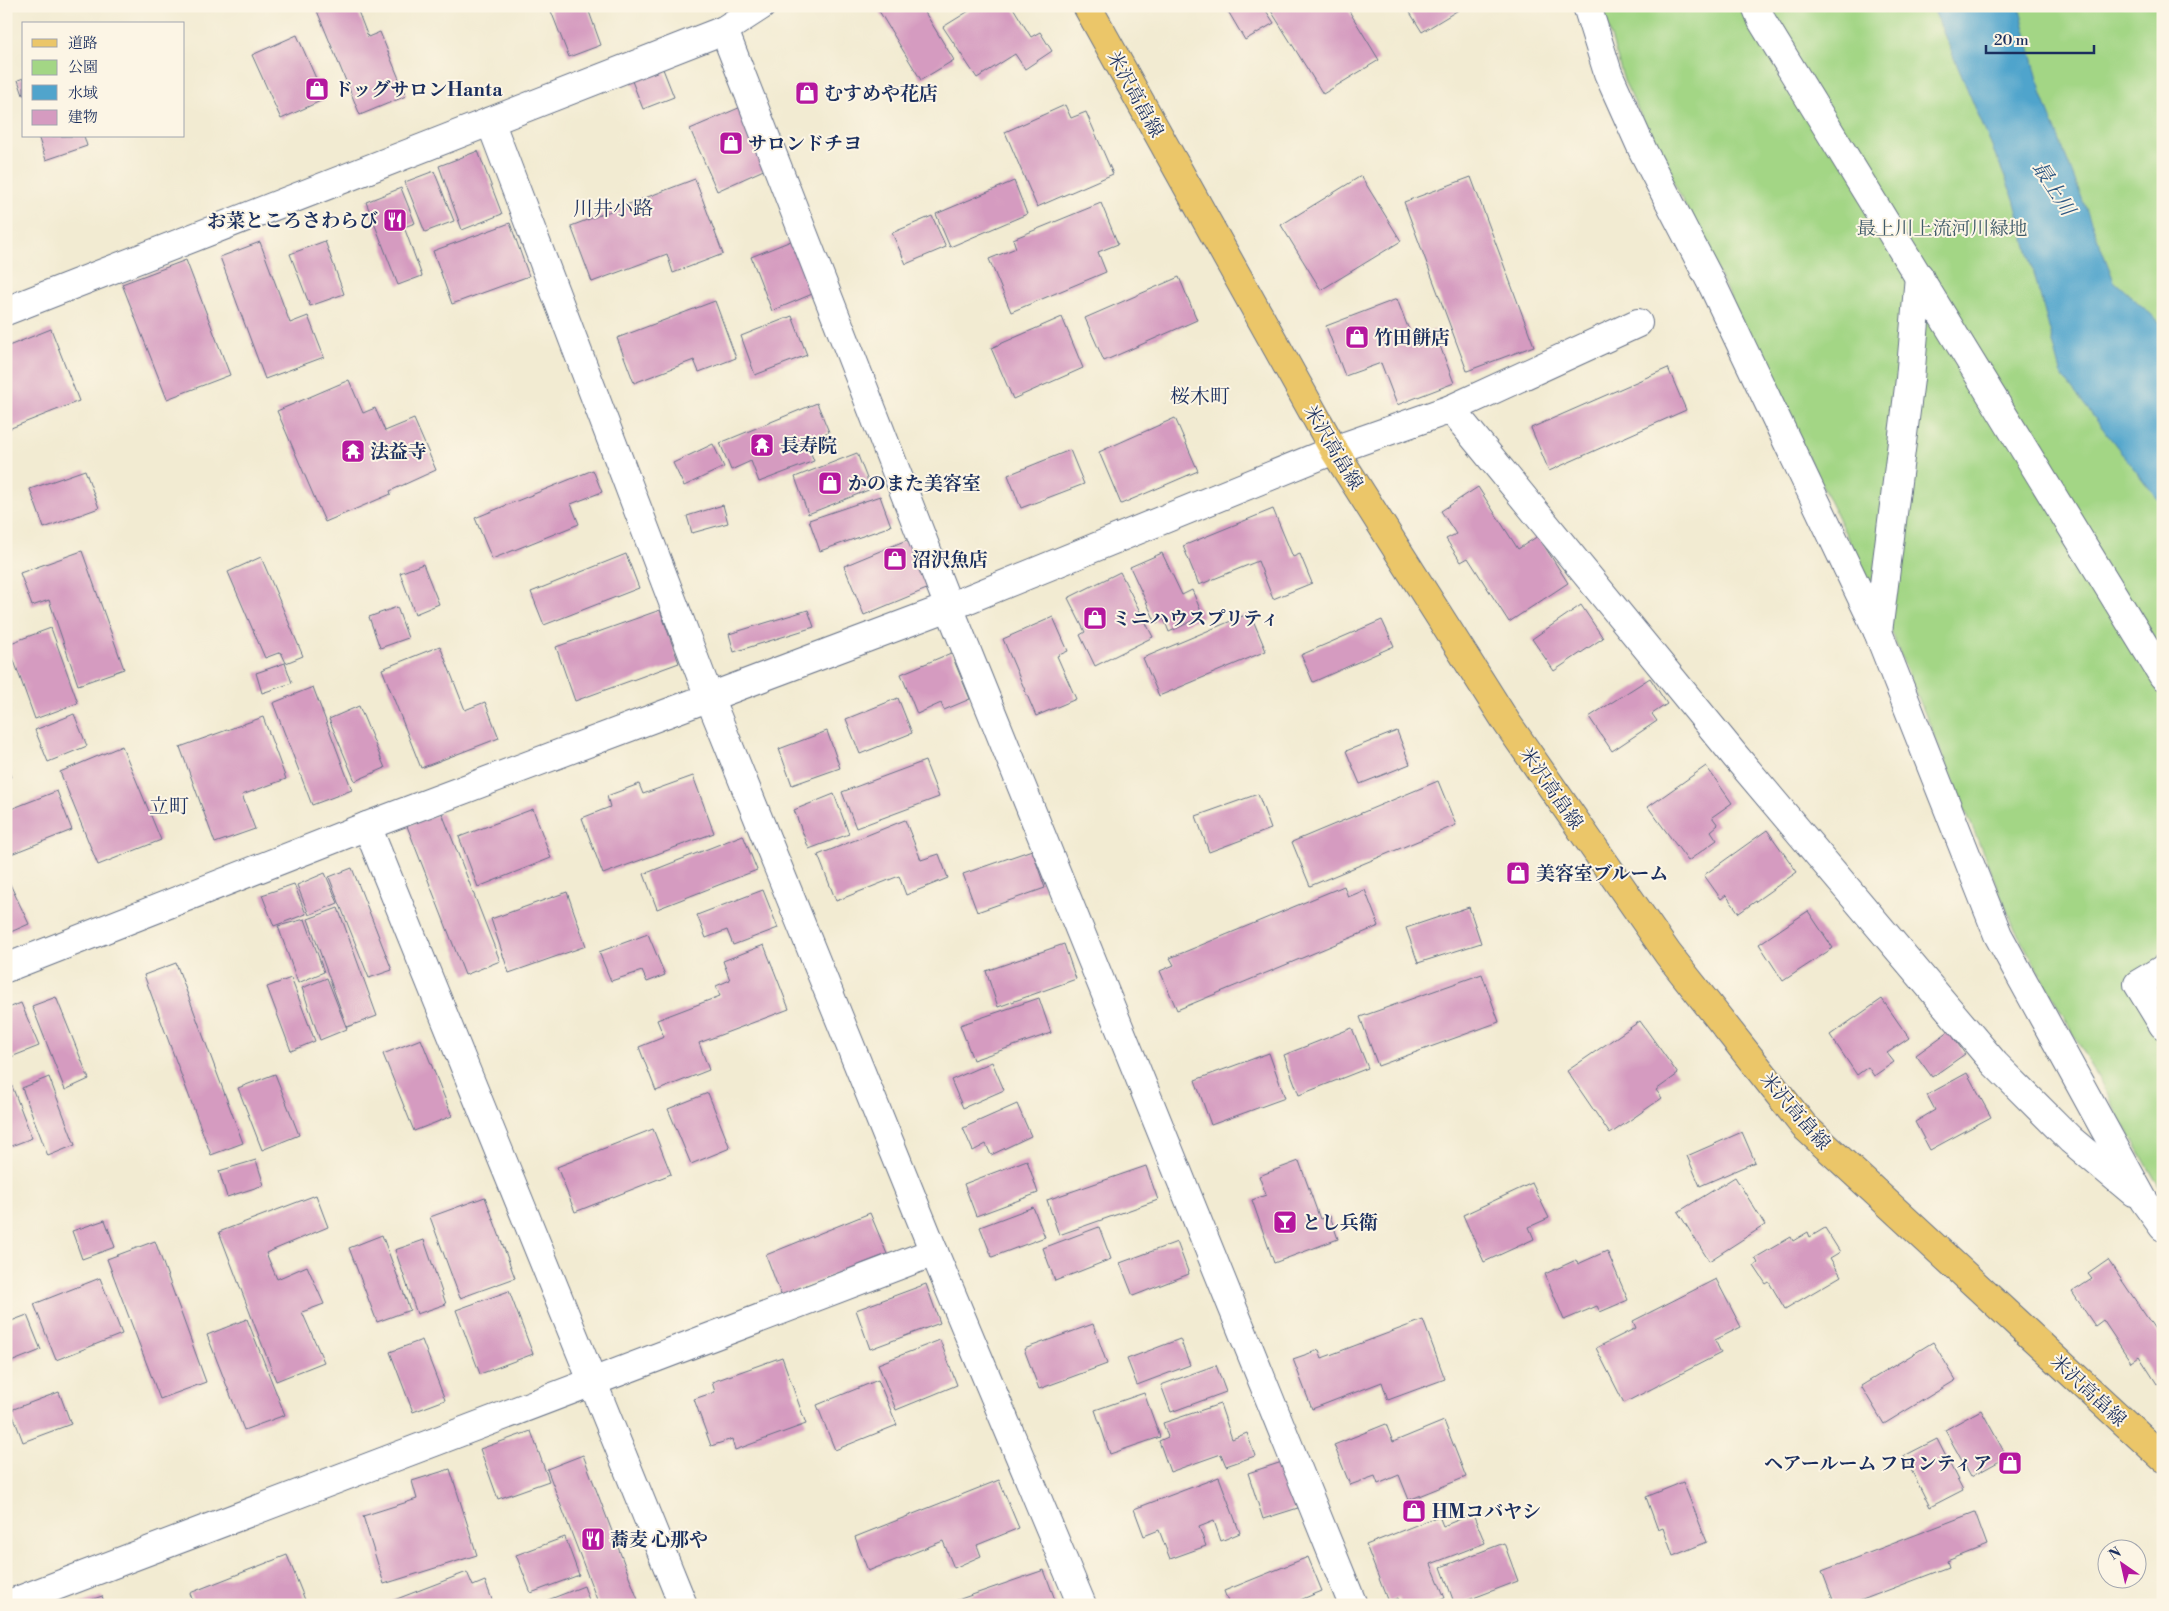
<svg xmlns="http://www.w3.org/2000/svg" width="2169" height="1611" font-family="'Libre Bodoni','Noto Serif JP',serif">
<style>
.green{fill:#a3d685;stroke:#5f8272}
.water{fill:#50a4cc;stroke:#366a95}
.building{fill:#d59bc0}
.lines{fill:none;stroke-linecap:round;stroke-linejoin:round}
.minor-casing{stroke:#667187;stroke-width:30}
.major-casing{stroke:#667187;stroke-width:30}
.minor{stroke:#fff;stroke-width:28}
.major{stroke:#ebc669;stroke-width:28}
.labels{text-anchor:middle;stroke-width:4;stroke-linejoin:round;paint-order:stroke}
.poi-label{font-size:19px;font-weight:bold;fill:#1b2f5e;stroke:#fcf5e5;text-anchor:start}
.street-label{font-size:19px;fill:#1b2f5e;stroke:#fcf5e5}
.park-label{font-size:19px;fill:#3d5968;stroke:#fcf5e5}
.water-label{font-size:20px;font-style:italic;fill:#2e5884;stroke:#fcf5e5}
.neighbourhood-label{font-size:20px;fill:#1b2f5e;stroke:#fcf5e5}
</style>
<rect width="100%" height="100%" fill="#fcf5e5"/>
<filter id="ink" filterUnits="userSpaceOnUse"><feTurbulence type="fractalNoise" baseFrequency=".02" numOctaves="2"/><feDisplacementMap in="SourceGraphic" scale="10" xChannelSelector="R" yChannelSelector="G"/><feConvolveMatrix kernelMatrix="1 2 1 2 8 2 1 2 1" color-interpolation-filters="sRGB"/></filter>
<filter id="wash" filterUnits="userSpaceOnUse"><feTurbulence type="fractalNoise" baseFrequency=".0096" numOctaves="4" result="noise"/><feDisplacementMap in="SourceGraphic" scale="20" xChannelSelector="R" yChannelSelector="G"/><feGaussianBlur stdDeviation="1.12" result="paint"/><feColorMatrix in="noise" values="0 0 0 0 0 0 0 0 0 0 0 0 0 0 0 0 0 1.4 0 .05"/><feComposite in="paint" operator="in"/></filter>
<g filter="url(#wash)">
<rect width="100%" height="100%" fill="#f2ebd2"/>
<polygon class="green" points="1602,6 2163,6 2163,1194 2015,929 1875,594 1624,81"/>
<polygon class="water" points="1932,6 2019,6 2042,95 2114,281 2163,325 2163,506 2062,376 2014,199"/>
<g id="blocks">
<g class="building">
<polygon points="315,6 356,6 368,37 380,32 406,96 360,115"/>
<polygon points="549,6 587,6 601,45 569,57"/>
<polygon points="876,6 921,6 954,60 921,80"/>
<polygon points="977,6 1012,6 1031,37 1040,32 1052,51 1025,69 1015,54 977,78 943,27"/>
<polygon points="1225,6 1263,6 1274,23 1245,40"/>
<polygon points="1268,6 1346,6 1379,60 1323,94"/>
<polygon points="1406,6 1465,6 1422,32"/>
<polygon points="297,35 325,99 281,119 252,55"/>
<polygon points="663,69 674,97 643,109 632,81"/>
<polygon points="24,78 24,95 23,95 18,80"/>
<polygon points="1065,105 1071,118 1086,112 1113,174 1037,207 1005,132"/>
<polygon points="741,107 768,168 717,191 690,129"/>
<polygon points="38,136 84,136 87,146 46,160"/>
<polygon points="478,151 502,214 462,230 439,166"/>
<polygon points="434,171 454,221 425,232 405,182"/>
<polygon points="1361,176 1401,241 1321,290 1281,225"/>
<polygon points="1471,177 1534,346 1467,371 1404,202"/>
<polygon points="695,179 723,254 673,273 667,254 592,282 571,226"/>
<polygon points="1014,181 1027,214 950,247 936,214"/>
<polygon points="401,188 415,223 404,227 422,276 398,285 366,202"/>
<polygon points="1101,203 1118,244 1098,252 1106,272 1011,312 989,259 1016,248 1013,239"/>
<polygon points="932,216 946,247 906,264 892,233"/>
<polygon points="510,223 529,276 452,304 433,251"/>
<polygon points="796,239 817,292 772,311 751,257"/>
<polygon points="325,241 344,294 310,306 290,254"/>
<polygon points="260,242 290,323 308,316 324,357 265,379 220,257"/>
<polygon points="186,260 230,375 167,399 122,284"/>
<polygon points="1179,277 1197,320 1104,361 1085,318"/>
<polygon points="1397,299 1412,338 1434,330 1454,383 1397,405 1381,363 1345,376 1326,326"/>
<polygon points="715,301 736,358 699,372 694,360 634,383 617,338"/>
<polygon points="792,316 807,355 755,375 741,336"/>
<polygon points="1062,317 1083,368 1013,399 991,348"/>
<polygon points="51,329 79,401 6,430 6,347"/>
<polygon points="1668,368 1686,410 1549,471 1531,428"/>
<polygon points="349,380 363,413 375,408 385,431 414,419 436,470 390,491 391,494 325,522 277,411"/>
<polygon points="817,403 829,432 806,441 814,461 759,482 751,461 731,470 720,443"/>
<polygon points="1175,418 1198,471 1121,504 1099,452"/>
<polygon points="713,444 724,467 684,486 673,463"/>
<polygon points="1070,450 1084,484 1021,508 1008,475"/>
<polygon points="857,453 871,489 808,514 795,477"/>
<polygon points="85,470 99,508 44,528 30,489"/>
<polygon points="593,470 602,492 571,504 579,524 492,559 475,518"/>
<polygon points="1478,487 1518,549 1538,536 1568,583 1509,622 1468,558 1461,562 1446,539 1456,534 1441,511"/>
<polygon points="880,496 891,526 820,551 809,520"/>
<polygon points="723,505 728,523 692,533 687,516"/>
<polygon points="1273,509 1293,557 1300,554 1312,583 1273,599 1258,561 1199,585 1183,546"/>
<polygon points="909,539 929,588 864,615 844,566"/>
<polygon points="82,551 124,669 78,685 49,600 32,606 20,573"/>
<polygon points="1162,553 1182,595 1192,590 1203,616 1169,632 1164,619 1156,623 1130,567"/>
<polygon points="626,554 639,588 544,625 531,592"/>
<polygon points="261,557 303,656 286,663 281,652 265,658 228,572"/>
<polygon points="423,564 439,604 415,614 400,573"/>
<polygon points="1120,572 1153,637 1095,666 1080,635 1085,632 1068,598"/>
<polygon points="1581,605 1603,638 1554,671 1532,639"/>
<polygon points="397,607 408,638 380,648 369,617"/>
<polygon points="660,610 679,663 575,701 556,647"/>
<polygon points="808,610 814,627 734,652 729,634"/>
<polygon points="1250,613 1266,651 1159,696 1143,658"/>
<polygon points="1053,617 1068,651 1057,656 1076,699 1036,716 1003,639"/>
<polygon points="1382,620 1394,646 1313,682 1301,655"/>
<polygon points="51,628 78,703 35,719 8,644"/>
<polygon points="440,646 465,710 485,702 499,738 421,768 382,669"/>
<polygon points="951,653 970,699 944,710 941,703 917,714 901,674"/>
<polygon points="285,663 292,683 262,693 256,673"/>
<polygon points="1650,678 1667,704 1652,714 1657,721 1612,751 1589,717"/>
<polygon points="313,687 352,790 312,805 273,703"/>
<polygon points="898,698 912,733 860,754 846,719"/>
<polygon points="359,706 385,768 355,781 329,719"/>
<polygon points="74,714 87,746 48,762 35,730"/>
<polygon points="263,717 286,779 242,795 255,829 215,843 180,747"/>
<polygon points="827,731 840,768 792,785 779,749"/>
<polygon points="1397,731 1410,764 1360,784 1346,751"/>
<polygon points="122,746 161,840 98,865 60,772"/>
<polygon points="925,761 939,797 856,828 842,792"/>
<polygon points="6,765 11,777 6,779"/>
<polygon points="1706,766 1732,803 1712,817 1718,825 1711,831 1717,840 1688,861 1648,807"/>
<polygon points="693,776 714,833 603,874 582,818 610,807 607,796 639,784 643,794"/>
<polygon points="1438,781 1456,825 1310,886 1292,842"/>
<polygon points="57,791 72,830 6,856 6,811"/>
<polygon points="834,794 849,834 809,849 794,810"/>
<polygon points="1258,794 1271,829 1209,852 1196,816"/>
<polygon points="533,809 551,858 478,887 459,837"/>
<polygon points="442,813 500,961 465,975 407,826"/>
<polygon points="905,820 921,860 939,854 948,878 906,895 899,876 836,901 818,855"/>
<polygon points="1767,830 1797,872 1739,913 1726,895 1721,899 1704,875"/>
<polygon points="743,835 757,870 657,909 644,874"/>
<polygon points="1032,850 1045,888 977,912 963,874"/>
<polygon points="352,868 392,970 369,978 329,877"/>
<polygon points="325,873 338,903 309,915 297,885"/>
<polygon points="8,880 29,924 6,934 6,881"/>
<polygon points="294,884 306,914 274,926 262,895"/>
<polygon points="1344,886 1348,897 1365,890 1379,926 1177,1010 1160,971 1174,965 1170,958"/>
<polygon points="763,890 778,928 733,945 727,930 706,938 697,915"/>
<polygon points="567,892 586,946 509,973 491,919"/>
<polygon points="1469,907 1481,943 1418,963 1406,928"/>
<polygon points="338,908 377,1016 347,1027 308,919"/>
<polygon points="1808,911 1833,948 1783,981 1759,944"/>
<polygon points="305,919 324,972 298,983 278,926"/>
<polygon points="648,934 665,975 647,982 642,971 611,981 599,952"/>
<polygon points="1064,944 1076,979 998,1007 986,971"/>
<polygon points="764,945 789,1009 699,1043 709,1070 656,1091 639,1047 664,1037 657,1020 720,996 716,986 730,980 723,961"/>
<polygon points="176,963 243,1143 211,1155 144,975"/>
<polygon points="1482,974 1499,1022 1378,1066 1360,1017"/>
<polygon points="291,978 315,1041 291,1051 267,987"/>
<polygon points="327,978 347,1029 320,1040 302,988"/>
<polygon points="56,997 89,1079 65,1090 32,1006"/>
<polygon points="1039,998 1051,1033 973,1060 960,1025"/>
<polygon points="1882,999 1909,1038 1887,1053 1894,1062 1874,1076 1868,1067 1857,1075 1830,1035"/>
<polygon points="21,1003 39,1046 6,1059 6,1009"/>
<polygon points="1640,1021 1678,1074 1656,1090 1662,1098 1610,1134 1567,1071"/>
<polygon points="1352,1028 1368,1068 1299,1095 1284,1055"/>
<polygon points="1949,1031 1965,1054 1932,1077 1916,1055"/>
<polygon points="421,1039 452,1116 414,1131 383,1054"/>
<polygon points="1269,1053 1285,1098 1211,1125 1195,1080"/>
<polygon points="992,1062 1004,1090 963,1108 951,1080"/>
<polygon points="1967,1073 1991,1117 1930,1150 1915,1122 1935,1110 1927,1095"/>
<polygon points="275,1074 299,1135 262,1150 238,1088"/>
<polygon points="49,1077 75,1145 48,1156 22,1088"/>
<polygon points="12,1086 32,1138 6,1148 6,1088"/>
<polygon points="708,1093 730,1148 691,1164 668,1109"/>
<polygon points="1017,1104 1031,1136 991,1155 986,1144 973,1151 963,1128"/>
<polygon points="653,1129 671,1174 575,1212 557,1167"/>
<polygon points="1742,1132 1755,1162 1700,1186 1687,1156"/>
<polygon points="256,1160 264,1185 227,1197 219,1171"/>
<polygon points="1027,1160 1038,1193 976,1216 964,1184"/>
<polygon points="1299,1161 1320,1219 1330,1216 1338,1239 1274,1263 1252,1200 1266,1195 1259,1176"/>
<polygon points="1146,1166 1158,1200 1059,1235 1047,1200"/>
<polygon points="1735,1177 1765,1225 1709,1261 1678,1212"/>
<polygon points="1532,1183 1549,1218 1529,1227 1534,1239 1484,1262 1463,1215"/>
<polygon points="316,1195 328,1227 266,1253 277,1279 307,1266 324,1304 302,1312 324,1362 276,1381 219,1232"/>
<polygon points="485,1197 515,1278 460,1298 430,1217"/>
<polygon points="1033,1207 1045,1237 992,1257 980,1227"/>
<polygon points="870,1213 887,1254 781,1295 766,1255"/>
<polygon points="105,1220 115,1247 82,1259 72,1231"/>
<polygon points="1099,1227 1111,1259 1055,1281 1043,1248"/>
<polygon points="1825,1228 1840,1252 1830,1258 1841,1276 1785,1309 1769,1282 1766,1284 1754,1266 1758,1263 1755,1258 1791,1237 1793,1241 1808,1232 1810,1237"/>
<polygon points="382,1235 410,1310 377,1322 349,1248"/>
<polygon points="424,1240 446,1304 417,1314 395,1250"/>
<polygon points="155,1241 206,1382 160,1399 107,1259"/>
<polygon points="1177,1242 1189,1274 1133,1296 1120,1263"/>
<polygon points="1607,1251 1628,1300 1600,1312 1597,1306 1564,1320 1545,1274 1576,1260 1578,1264"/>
<polygon points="2108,1260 2163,1341 2163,1380 2157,1384 2139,1356 2131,1362 2103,1320 2095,1326 2072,1292 2092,1279 2088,1274"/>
<polygon points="100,1278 122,1334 56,1360 34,1304"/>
<polygon points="1716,1279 1741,1327 1715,1340 1721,1353 1624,1403 1596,1348 1636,1328 1633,1321"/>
<polygon points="926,1284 940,1323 870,1349 856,1310"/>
<polygon points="509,1291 533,1354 480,1374 456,1310"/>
<polygon points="27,1315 41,1350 6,1364 6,1323"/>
<polygon points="247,1319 285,1415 244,1430 207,1335"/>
<polygon points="1423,1320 1445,1379 1388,1400 1382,1382 1312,1409 1293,1359 1319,1350 1322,1358"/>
<polygon points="1093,1324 1107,1364 1039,1389 1024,1349"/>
<polygon points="1180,1339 1190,1365 1137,1385 1127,1359"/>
<polygon points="422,1340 445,1400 413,1412 390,1352"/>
<polygon points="940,1340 957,1385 896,1410 878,1364"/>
<polygon points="1933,1342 1956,1380 1884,1424 1861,1386"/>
<polygon points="782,1357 806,1424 735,1450 732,1439 711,1446 694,1399 715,1392 712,1382"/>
<polygon points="1216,1365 1226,1392 1171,1412 1161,1385"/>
<polygon points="878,1380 897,1425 835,1450 817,1405"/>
<polygon points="59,1392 71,1424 23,1442 11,1410"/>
<polygon points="1144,1393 1160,1437 1110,1454 1095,1410"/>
<polygon points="1220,1404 1232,1439 1247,1433 1255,1456 1226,1466 1221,1454 1170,1472 1159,1441 1168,1437 1163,1423"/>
<polygon points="1981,1410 2007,1457 1971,1477 1945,1430"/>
<polygon points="1444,1421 1466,1477 1409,1500 1399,1475 1378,1484 1375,1476 1350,1485 1334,1445 1386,1424 1393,1442"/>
<polygon points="531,1431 549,1481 498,1499 480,1449"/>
<polygon points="1937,1439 1963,1490 1930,1507 1904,1456"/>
<polygon points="583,1455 640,1605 599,1605 547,1469"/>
<polygon points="1282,1462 1298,1508 1263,1519 1248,1473"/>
<polygon points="450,1469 477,1555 384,1584 363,1516 417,1499 412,1481"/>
<polygon points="1219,1477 1240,1533 1221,1541 1214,1521 1199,1527 1206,1546 1170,1559 1159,1530 1144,1536 1134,1509"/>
<polygon points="999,1480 1019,1528 977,1545 981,1556 954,1568 943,1541 868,1571 855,1537"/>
<polygon points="1683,1482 1707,1542 1673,1556 1663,1528 1658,1530 1646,1497"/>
<polygon points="1975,1512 1987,1545 1947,1561 1949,1567 1849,1605 1835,1605 1822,1571"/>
<polygon points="1473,1514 1485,1543 1431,1564 1445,1598 1428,1605 1401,1605 1398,1598 1388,1602 1366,1545 1439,1516 1443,1526"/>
<polygon points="565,1537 579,1575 531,1593 516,1555"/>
<polygon points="1504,1543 1518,1581 1455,1605 1441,1567"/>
<polygon points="287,1555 307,1605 194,1605 190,1593"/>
<polygon points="1308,1557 1322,1591 1300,1600 1302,1605 1229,1605 1224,1591"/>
<polygon points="1044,1570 1057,1605 946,1605 946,1604"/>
<polygon points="467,1572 473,1586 485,1581 494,1605 390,1605 389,1602"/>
<polygon points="584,1586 589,1600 577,1605 535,1605"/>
<polygon points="102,1596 105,1605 77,1605"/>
</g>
</g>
</g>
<g filter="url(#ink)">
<use href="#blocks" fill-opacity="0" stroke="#667187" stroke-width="1"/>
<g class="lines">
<g class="minor-casing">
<g id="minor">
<polyline points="1587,6 1608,73 1643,151 1713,286 1878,632 1998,935 2144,1201 2163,1227"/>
<polyline points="1756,6 1762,21 2163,676"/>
<polyline points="724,30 949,607 1353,1605"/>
<polyline points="490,121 709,697 934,1252 1082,1605"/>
<polyline points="6,311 724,30 761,6"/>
<polyline points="1451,409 1736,757 1995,1064 2071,1140 2133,1192"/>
<polyline points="1878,632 1910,379 1919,276"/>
<polyline points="367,826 683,1605"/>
<polyline points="6,968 367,826 949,607 1334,450 1451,409 1638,323"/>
<polyline points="2163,969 2138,984 2163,1025"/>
<polyline points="6,1605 934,1252"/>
</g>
</g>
<g class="major-casing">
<polyline id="major" points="1087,6 1334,450 1507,723 1668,954 1804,1126 2163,1458"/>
</g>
<use href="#minor" class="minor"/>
<use href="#major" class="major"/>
</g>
</g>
<defs>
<g id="shop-square" transform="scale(1.25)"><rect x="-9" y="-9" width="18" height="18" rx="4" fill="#b5179e" stroke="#fcf5e5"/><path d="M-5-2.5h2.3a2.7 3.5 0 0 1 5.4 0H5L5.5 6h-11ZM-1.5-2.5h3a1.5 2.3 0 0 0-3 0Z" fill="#fff"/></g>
<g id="restaurant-square" transform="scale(1.25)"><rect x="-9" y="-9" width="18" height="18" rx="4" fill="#b5179e" stroke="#fcf5e5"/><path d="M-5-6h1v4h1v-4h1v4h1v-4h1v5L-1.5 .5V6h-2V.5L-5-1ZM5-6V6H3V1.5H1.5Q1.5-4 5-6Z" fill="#fff"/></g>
<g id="temple-square" transform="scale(1.25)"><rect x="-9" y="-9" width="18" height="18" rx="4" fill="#b5179e" stroke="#fcf5e5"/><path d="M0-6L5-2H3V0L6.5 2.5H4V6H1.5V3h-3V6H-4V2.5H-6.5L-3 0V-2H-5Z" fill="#fff"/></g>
<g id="bar-square" transform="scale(1.25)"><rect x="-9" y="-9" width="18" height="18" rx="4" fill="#b5179e" stroke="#fcf5e5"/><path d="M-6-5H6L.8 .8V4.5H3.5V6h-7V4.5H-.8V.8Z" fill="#fff"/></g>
</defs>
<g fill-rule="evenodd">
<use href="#shop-square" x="317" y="89"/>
<use href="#shop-square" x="807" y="93"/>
<use href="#shop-square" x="731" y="143"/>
<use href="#restaurant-square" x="395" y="220"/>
<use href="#shop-square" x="1357" y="337"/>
<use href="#temple-square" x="762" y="445"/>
<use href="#temple-square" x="353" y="451"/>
<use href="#shop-square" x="830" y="483"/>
<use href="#shop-square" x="895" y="559"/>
<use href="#shop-square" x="1095" y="618"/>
<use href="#shop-square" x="1518" y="873"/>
<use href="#bar-square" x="1285" y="1222"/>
<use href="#shop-square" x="2010" y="1463"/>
<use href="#shop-square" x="1414" y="1511"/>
<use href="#restaurant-square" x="593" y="1539"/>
</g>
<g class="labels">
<g class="poi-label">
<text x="334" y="96">ドッグサロンHanta</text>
<text x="824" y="100">むすめや花店</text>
<text x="748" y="150">サロンドチヨ</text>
<text x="378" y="227" text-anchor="end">お菜ところさわらび</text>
<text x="1374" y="344">竹田餅店</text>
<text x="780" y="452">長寿院</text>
<text x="370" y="458">法益寺</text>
<text x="848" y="490">かのまた美容室</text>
<text x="912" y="566">沼沢魚店</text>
<text x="1112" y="625">ミニハウスプリティ</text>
<text x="1536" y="880">美容室ブルーム</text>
<text x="1302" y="1229">とし兵衛</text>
<text x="1992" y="1470" text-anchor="end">ヘアールーム フロンティア</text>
<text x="1432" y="1518">HMコバヤシ</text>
<text x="610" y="1546">蕎麦 心那や</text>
</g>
<g class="street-label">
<text transform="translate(1136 94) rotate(61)" y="7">米沢高畠線</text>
<text transform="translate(1334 447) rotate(59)" y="7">米沢高畠線</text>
<text transform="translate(1552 788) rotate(55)" y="7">米沢高畠線</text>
<text transform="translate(1796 1111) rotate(49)" y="7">米沢高畠線</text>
<text transform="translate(2089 1390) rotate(43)" y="7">米沢高畠線</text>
</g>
<g class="park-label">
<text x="1942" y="235">最上川上流河川緑地</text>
</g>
<g class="water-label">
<text transform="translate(2054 188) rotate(57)" y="7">最上川</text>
</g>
<g class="neighbourhood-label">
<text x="613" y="215">川井小路</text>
<text x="1200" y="403">桜木町</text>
<text x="169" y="813">立町</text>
</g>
</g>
<rect width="2169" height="1611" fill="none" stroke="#fcf5e5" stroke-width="25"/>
<rect x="22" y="22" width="162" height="115" fill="#fcf5e5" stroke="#a2a6af"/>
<rect x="32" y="39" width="25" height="8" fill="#ebc669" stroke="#a2a6af"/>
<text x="68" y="48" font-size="15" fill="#1b2f5e">道路</text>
<rect x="32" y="60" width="25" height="15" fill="#a3d685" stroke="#a2a6af"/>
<text x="68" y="72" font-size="15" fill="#1b2f5e">公園</text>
<rect x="32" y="85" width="25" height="15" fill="#50a4cc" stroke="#a2a6af"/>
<text x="68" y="98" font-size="15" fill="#1b2f5e">水域</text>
<rect x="32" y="110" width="25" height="15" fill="#d59bc0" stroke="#a2a6af"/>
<text x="68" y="122" font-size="15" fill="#1b2f5e">建物</text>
<g transform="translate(2122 1564) rotate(326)"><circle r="24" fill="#fcf5e5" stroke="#a2a6af"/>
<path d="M0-4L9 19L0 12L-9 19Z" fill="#b5179e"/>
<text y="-8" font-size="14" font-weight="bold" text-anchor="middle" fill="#1b2f5e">N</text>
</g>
<path d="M1986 45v8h108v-8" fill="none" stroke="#1b2f5e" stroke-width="2.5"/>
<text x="1994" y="45" font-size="15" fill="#1b2f5e" stroke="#fcf5e5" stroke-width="4" paint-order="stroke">20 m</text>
</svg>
